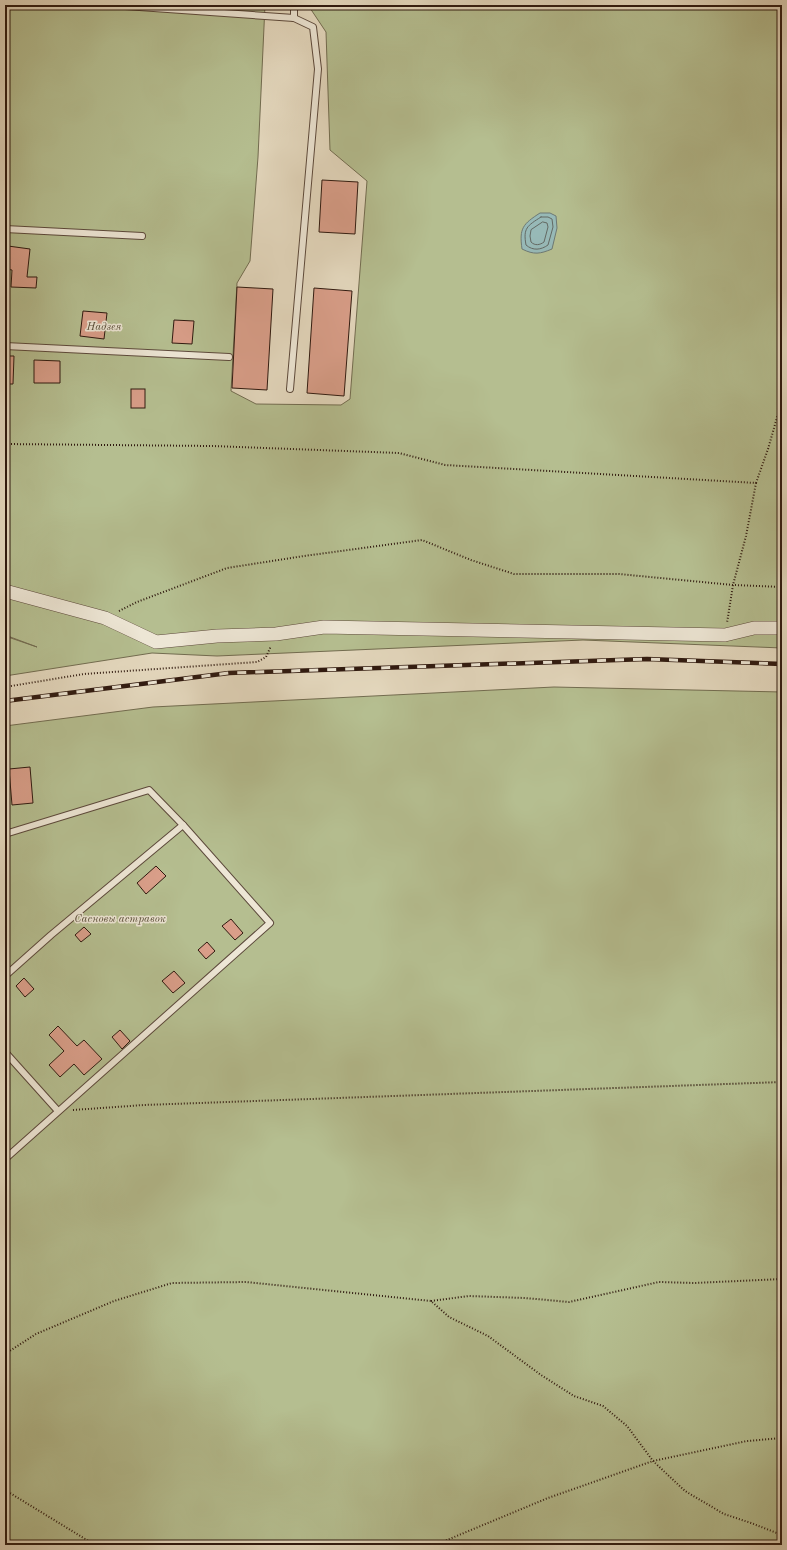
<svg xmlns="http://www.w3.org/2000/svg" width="787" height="1550" font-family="'Old Standard TT',serif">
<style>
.green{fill:#b5be90;stroke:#726c50}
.water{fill:#97b9b7;stroke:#6d7974}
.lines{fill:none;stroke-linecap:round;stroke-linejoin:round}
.shore{stroke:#636963;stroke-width:1}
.building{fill:#d99e89;stroke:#2f190f}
.lane-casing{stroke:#5c493b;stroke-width:8}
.street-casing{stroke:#5c493b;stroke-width:14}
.path{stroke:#2f190f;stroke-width:2;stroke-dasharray:1 2;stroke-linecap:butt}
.lane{stroke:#ede6d5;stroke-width:6}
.street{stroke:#ede6d5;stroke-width:13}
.rail-casing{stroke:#2f190f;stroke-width:4.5}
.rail{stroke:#ede6d5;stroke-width:3;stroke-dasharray:9;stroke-linecap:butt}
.labels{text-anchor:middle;stroke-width:3;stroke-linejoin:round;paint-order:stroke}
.park-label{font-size:11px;font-style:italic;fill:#574b36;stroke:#ede6d5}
</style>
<rect width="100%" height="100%" fill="#e4d8be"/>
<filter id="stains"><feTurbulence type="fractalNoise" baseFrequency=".005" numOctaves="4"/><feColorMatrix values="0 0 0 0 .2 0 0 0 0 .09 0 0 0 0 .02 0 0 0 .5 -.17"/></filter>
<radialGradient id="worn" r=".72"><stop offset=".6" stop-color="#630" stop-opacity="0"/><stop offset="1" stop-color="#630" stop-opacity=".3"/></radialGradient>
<g class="green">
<polygon points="5,5 265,5 258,157 250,261 237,283 231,391 256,404 341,405 350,399 367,181 330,150 326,32 308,5 782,5 782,648 583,640 217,656 152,653 5,676 5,636 37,647 5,635"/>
<polygon points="554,687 782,692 782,1545 5,1545 5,726 153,707"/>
</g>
<path class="water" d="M 540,213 L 550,213 L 556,216 L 557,228 L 552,249 C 540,254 534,255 522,249 C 519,228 523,224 540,213 Z"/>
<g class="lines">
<g class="shore">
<path d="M 541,217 L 548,217 L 552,219 L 553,227 L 548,245 C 541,250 533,251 526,245 C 523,228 527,226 541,217 Z"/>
<path d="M 543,222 L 547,223 L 548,227 L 544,242 C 540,245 535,246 531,242 L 530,236 L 531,230 Z"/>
</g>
</g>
<g class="building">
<polygon points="322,180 358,182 355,234 319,232"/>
<polygon points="8,246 30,249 27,277 37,277 36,288 11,287 12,270 6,269"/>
<polygon points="237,287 273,289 267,390 232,388"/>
<polygon points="314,288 352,291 344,396 307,393"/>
<polygon points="83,311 107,313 104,339 80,336"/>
<polygon points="174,320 194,321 192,344 172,343"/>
<polygon points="5,356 14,356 13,384 5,384"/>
<polygon points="34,360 60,361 60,383 34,383"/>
<rect x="131" y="389" width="14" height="19"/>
<polygon points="30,767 33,803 12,805 9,769"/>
<polygon points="156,866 166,876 146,894 137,883"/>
<polygon points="231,919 243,933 235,940 222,926"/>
<polygon points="84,927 91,934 81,942 75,935"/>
<polygon points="207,942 215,951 206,959 198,950"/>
<polygon points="174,971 185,983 173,993 162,981"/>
<polygon points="24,978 34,989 25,997 16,986"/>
<polygon points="58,1026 77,1046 84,1040 102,1059 84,1075 74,1064 60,1077 49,1065 64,1051 49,1035"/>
<polygon points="120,1030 130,1041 122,1049 112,1037"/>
</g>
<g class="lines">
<g class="lane-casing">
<g id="lane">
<polyline points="111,5 294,18 313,27 318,69 290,389"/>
<polyline points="294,18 294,5"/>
<polyline points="5,229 142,236"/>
<polyline points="5,346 229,357"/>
<polyline points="5,834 149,790 183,825 270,923 5,1159"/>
<polyline points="5,976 51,935 183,825"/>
<polyline points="5,1052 58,1111"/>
</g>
</g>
<g class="street-casing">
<polyline id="street" points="5,591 105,618 156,642 217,636 276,634 324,627 725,635 754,628 782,628"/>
</g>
<g class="path">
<polyline points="5,444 212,446 399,453 445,465 756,483 746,536 733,585 727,623"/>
<polyline points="756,483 768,449 782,400"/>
<polyline points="119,611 137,602 227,568 304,556 422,540 471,560 514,574 619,574 733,585 782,587"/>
<polyline points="5,687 84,674 257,662 266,657 271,646"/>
<polyline points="73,1110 144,1105 782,1082"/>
<polyline points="431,1301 469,1296 525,1298 569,1302 659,1282 694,1283 782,1279"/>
<polyline points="5,1354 36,1334 114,1301 172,1283 246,1282 431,1301 449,1317 488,1336 541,1375 574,1396 603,1406 627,1426 653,1461 685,1491 724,1514 751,1523 782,1535"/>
<polyline points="5,1490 95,1545"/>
<polyline points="435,1545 548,1498 653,1461 747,1441 782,1438"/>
</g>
<use href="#lane" class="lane"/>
<use href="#street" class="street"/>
<g class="rail-casing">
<polyline id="rail" points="5,701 229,673 647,659 782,664"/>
</g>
<use href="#rail" class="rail"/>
</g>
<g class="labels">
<g class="park-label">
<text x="104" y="330">Надзея</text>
<text x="120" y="922">Сасновы астравок</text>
</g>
</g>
<rect width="787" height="1550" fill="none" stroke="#e4d8be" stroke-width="20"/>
<rect x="6" y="6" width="775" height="1538" fill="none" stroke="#2f190f" stroke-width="2"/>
<rect x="10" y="10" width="767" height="1530" fill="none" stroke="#2f190f"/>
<rect width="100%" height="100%" filter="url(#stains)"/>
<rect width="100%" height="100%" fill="url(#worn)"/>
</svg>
